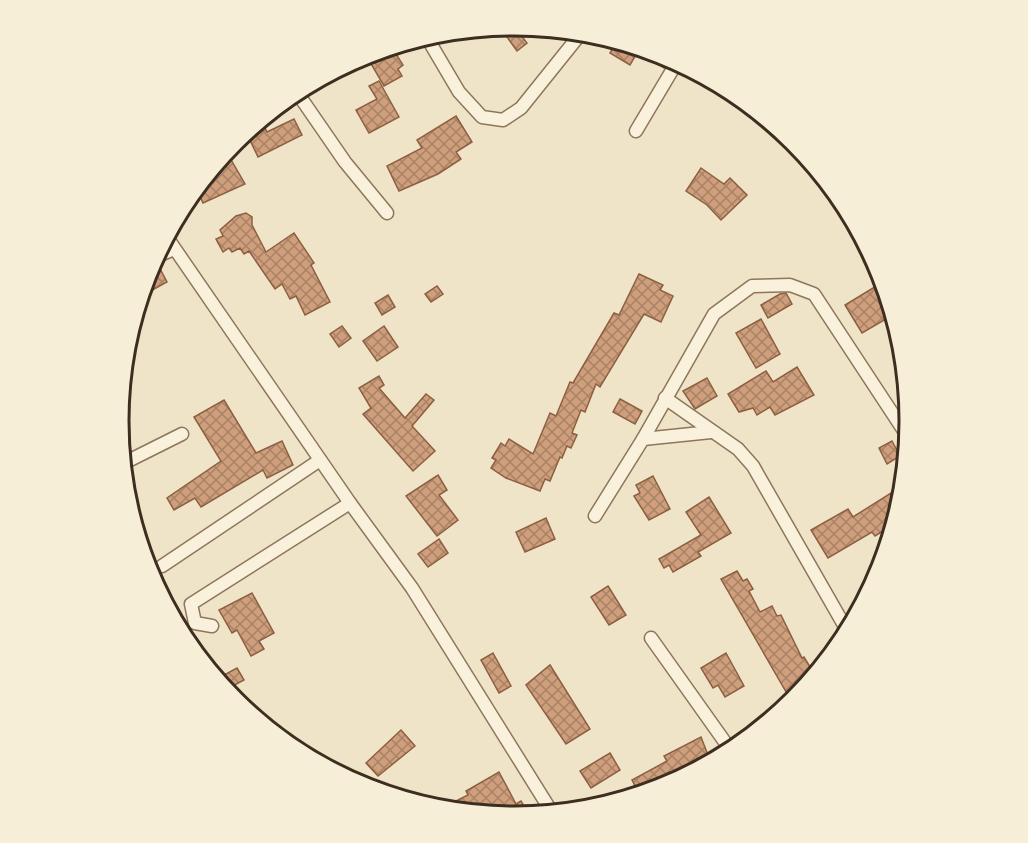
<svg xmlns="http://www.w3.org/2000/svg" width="1028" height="843" font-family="'Playfair Display',serif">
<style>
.building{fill:url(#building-cross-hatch);stroke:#8d5f41;stroke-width:1.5}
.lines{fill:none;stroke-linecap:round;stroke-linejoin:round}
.minor-casing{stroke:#8d765c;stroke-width:15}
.minor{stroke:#faf1dc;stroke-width:12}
.rim{fill:none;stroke:#3d2e20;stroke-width:3}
</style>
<defs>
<pattern id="building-cross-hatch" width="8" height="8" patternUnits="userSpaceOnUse" patternTransform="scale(1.5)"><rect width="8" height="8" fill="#cf9f7d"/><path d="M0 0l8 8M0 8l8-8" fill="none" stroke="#a98266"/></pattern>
</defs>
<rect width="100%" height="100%" fill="#f0e4c8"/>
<g class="building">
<polygon points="508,26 514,26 527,43 517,51 502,30"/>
<polygon points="617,41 637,53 630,65 610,53"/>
<polygon points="639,48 666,56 670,58 664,68"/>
<polygon points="386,52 389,58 396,54 403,65 398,69 402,76 384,86 370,62"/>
<polygon points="379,81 399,117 369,133 356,110 377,99 369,86"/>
<polygon points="456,116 472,142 456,152 461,159 438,174 399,191 387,166 422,148 417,140"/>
<polygon points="294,119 302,135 258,157 248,136 265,128 267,132"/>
<polygon points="226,151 245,184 203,203 196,188 212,169 221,164 219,160"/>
<polygon points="701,168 724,184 730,178 747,195 721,220 707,205 686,191"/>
<polygon points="246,213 252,217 252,225 266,252 294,233 314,263 311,265 330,302 305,315 296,296 290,299 282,284 275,289 249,251 244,254 240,248 232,252 229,248 223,252 216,239 223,236 220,230 236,216"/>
<polygon points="151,264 158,265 167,282 140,297"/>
<polygon points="639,274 663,285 660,290 673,296 661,322 644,314 600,387 596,384 585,412 581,410 572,433 577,435 571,448 567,446 562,458 560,457 550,481 545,479 540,491 506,478 491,468 496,460 492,458 501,443 505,446 509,439 533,454 550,413 556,416 570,382 573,383 614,313 619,315"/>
<polygon points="883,282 893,315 862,333 845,305"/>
<polygon points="437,286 443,294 431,302 425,294"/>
<polygon points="786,293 792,304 768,318 761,305 780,294"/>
<polygon points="388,295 395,307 382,315 375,303"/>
<polygon points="761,319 780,354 756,368 736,333"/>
<polygon points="342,326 351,338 339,347 330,334"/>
<polygon points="384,326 398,347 377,361 363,341"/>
<polygon points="797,367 814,395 775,415 770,407 757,415 753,408 739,412 728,394 766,371 773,382"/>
<polygon points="379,376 384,385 379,388 405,418 426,394 434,400 412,426 435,451 413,471 363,414 371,408 359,388"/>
<polygon points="707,378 717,396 695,409 683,391"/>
<polygon points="620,399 642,411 635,424 613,412"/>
<polygon points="224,400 256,453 282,441 293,465 267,478 263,470 201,507 195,498 174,510 167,498 221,461 194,417"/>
<polygon points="892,441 900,456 887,464 879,448"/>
<polygon points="438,475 447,490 439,495 458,520 437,536 406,496"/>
<polygon points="653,476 670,509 649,520 634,496 640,493 636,485"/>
<polygon points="891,493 900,508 889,541 883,531 875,536 872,532 828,558 811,530 848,509 853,517"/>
<polygon points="709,497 731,533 698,552 701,556 673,572 669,565 664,568 659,559 701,535 686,512"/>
<polygon points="546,518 555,539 525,552 516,532"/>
<polygon points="439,539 448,553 428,567 418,554"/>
<polygon points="737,571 743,581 747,579 753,589 749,591 760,612 772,606 777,616 781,615 802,658 804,657 815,675 807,680 809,683 805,688 789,697 721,579"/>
<polygon points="608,586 626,615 609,625 591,597"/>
<polygon points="252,593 274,633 259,641 264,649 251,656 237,630 232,633 219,610"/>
<polygon points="493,653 511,686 499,693 481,660"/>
<polygon points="726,653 744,686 725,697 718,685 713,688 701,668"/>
<polygon points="550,665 590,729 566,744 526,685"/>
<polygon points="237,668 244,680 231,687 224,675"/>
<polygon points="401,730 415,746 378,776 366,763"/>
<polygon points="701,737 711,763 665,787 640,795 632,780 667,761 664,756"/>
<polygon points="610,753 620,770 591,788 580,771"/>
<polygon points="499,772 516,804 521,801 530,816 514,818 438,810 468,795 466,791"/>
</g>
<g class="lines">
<g class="minor-casing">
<g id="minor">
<polyline points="426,36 459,92 482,117 503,120 521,108 582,32"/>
<polyline points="296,91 345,162 387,213"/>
<polyline points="636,131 677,62"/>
<polyline points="166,236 350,503 412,588 553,814"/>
<polyline points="155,257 174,249"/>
<polyline points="665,398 738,449 753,466 848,632"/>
<polyline points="643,439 711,432"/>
<polyline points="122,464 182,434"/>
<polyline points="595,516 643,439 714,314 752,286 790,285 814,294 908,437"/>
<polyline points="162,566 320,460"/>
<polyline points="212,626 195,623 191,604 350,503"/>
<polyline points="651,638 732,752"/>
</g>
</g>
<use href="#minor" class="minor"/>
</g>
<path d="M0 0H1028V843H0ZM129 421a385 385 0 1 1 770 0a385 385 0 1 1-770 0Z" fill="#f7eed8" fill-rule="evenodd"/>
<path class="rim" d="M129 421a385 385 0 1 1 770 0a385 385 0 1 1-770 0Z"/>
</svg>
